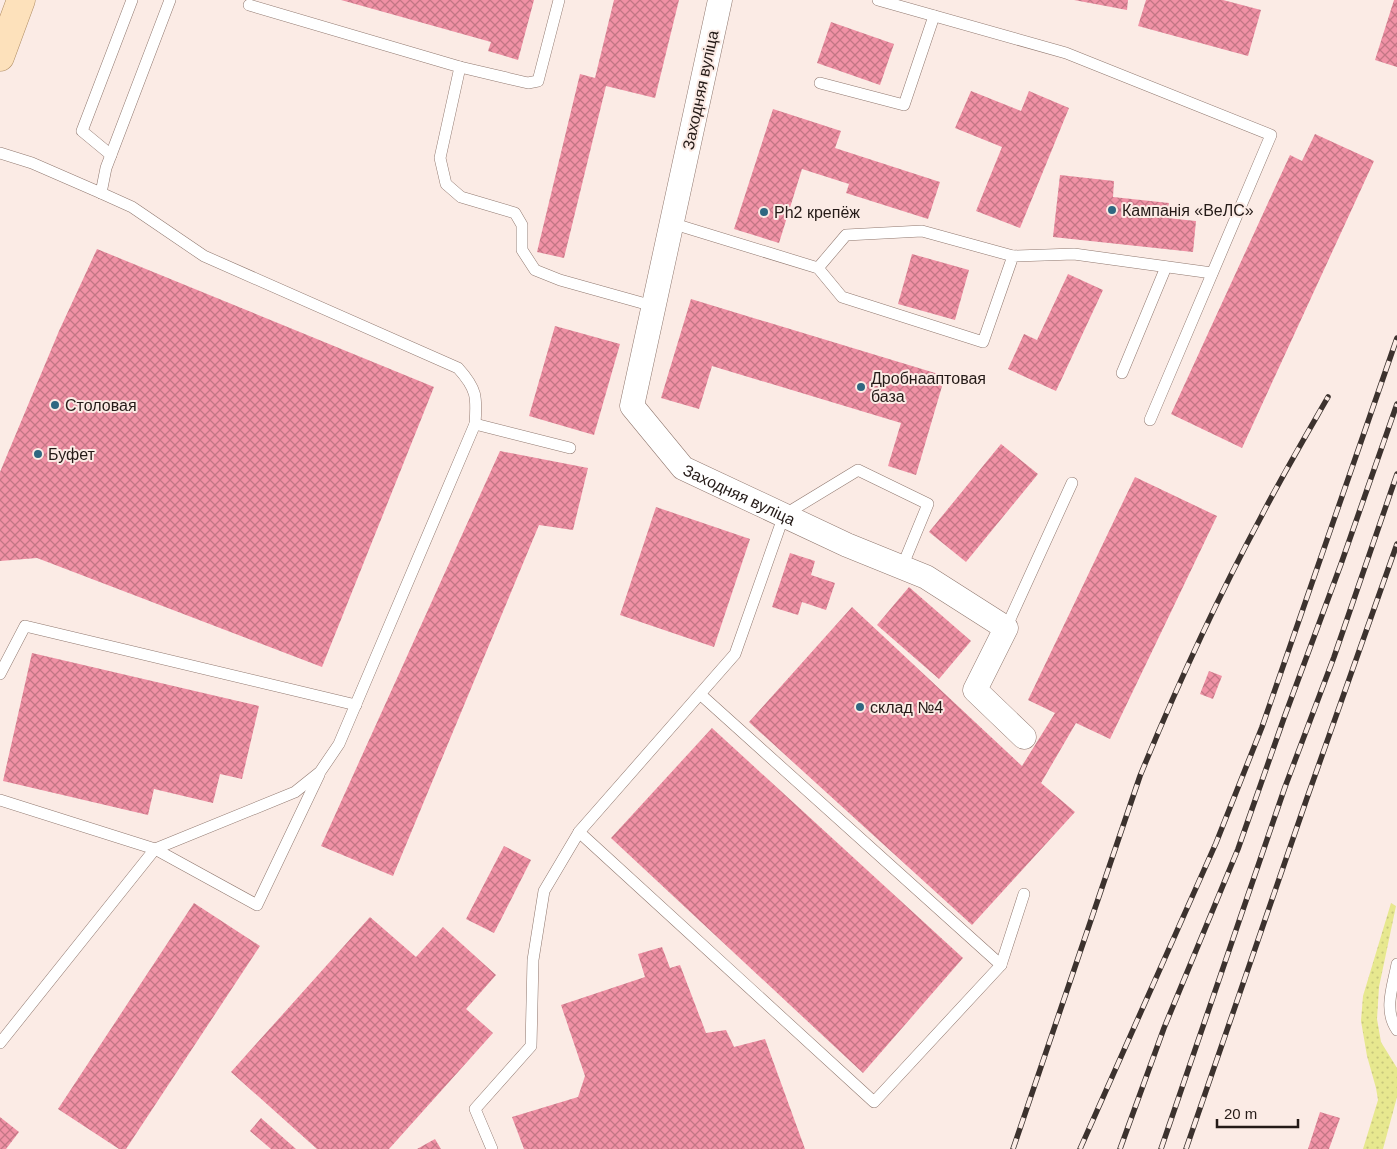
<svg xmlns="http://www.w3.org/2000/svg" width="1397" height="1149" font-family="Arial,sans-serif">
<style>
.grass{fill:url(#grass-dots)}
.building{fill:url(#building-cross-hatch)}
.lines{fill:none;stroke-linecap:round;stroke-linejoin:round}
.lane-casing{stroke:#90786f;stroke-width:12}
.street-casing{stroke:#90786f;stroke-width:25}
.primary-casing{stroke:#b08e64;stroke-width:29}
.lane{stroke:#fff;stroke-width:11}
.street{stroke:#fff;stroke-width:24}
.primary{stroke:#fde1bb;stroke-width:28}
.rail-casing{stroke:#3c322e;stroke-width:5.5}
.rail{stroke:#fbebe5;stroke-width:4;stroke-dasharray:11;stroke-linecap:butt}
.poi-dot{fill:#2f6781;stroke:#fbebe5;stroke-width:2}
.labels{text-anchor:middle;stroke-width:4;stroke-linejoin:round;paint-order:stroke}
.street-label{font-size:16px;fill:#241a17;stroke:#fbebe5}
.poi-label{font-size:16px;fill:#241a17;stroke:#fbebe5;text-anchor:start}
</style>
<defs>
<pattern id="grass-dots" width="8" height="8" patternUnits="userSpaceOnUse" patternTransform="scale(1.25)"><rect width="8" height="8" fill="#e7e88f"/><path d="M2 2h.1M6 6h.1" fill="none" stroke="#c6c67b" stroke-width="1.8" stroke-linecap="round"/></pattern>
<pattern id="building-cross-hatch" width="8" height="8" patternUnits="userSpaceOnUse" patternTransform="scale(1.25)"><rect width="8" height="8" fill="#f091a5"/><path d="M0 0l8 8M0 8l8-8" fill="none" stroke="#c27685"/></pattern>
</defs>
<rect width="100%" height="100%" fill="#fbebe5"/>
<polygon class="grass" points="1391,903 1396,906 1379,987 1377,1019 1381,1042 1397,1068 1397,1097 1383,1149 1363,1149 1378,1100 1376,1088 1367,1056 1361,1021 1363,996"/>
<g class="building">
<polygon points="341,0 534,0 518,60 488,51 491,42"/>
<polygon points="614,0 679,0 655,98 606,86 564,258 537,252 580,74 595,78"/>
<polygon points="1074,0 1128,0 1127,10"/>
<polygon points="1146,0 1223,0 1261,10 1248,56 1138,26"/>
<polygon points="1394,0 1397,0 1397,67 1375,60"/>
<polygon points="831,22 894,44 880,85 817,63"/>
<polygon points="971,91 1021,111 1029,91 1069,108 1020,228 976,211 1002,147 955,128"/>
<polygon points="773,109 841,131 835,148 940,182 928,219 846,193 849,184 802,169 779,243 734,229"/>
<polygon points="1315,134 1374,161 1242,448 1171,414 1290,155 1302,161"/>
<polygon points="1060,175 1114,181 1113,197 1169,203 1167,218 1196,221 1193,252 1053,237"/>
<polygon points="97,249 434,387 322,667 37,558 0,561 0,472 59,331"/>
<polygon points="912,254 969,270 955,320 898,304"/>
<polygon points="1068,274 1103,290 1056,391 1008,369 1024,334 1037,340"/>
<polygon points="691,299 945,376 916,475 888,466 901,423 712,366 699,409 661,398"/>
<polygon points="555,326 620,344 594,435 529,416"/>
<polygon points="1001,444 1038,474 966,562 929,532"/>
<polygon points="500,451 588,468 573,530 539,525 393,876 321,846"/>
<polygon points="1135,477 1217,516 1110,739 1076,723 1041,783 1075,812 972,925 749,722 852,607 1022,766 1055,713 1028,700"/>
<polygon points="656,507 750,539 714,647 620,615"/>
<polygon points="790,553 815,561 811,575 835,583 826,610 802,602 798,615 772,607"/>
<polygon points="909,587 971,641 939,679 877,625"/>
<polygon points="32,653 259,706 242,779 220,774 213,803 154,789 148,815 3,781"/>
<polygon points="1209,671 1222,676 1213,699 1200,694"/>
<polygon points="712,728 963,958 863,1073 611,838"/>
<polygon points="504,846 531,860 494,933 466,919"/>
<polygon points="194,903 260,946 126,1149 119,1149 58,1109"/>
<polygon points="370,917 416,957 443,927 496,975 466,1009 493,1033 389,1149 317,1149 231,1072"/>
<polygon points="662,947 670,968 680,965 706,1033 726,1030 734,1047 765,1039 805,1149 524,1149 512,1117 578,1097 585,1076 561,1005 645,977 638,954"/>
<polygon points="1320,1112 1340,1118 1329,1149 1308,1149"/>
<polygon points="0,1117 19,1132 6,1149 0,1149"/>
<polygon points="261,1118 296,1149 271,1149 250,1131"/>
<polygon points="435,1139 441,1149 417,1149"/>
</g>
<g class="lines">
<g class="lane-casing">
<g id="lane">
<polyline points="878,0 1066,53 1271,135 1150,420"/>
<polyline points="249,5 460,67 440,158 446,184 461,197 515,213 522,225 522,250 535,270 560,280 653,306"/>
<polyline points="460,67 528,83 538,81 559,0"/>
<polyline points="820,83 904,105 934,16"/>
<polyline points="0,153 32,163 101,193 106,168 170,0"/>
<polyline points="111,155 82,131 132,0"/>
<path d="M 101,193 L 132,207 L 204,256 L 458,368 C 477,389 477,397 475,424 L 339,744 L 320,772 L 295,792 L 155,849"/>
<polyline points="671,223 818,268 842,297 983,342 1013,256 1074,254 1212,273"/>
<polyline points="818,268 846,235 922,231 1013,256"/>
<polyline points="1122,373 1166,267"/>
<polyline points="475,424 570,448"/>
<polyline points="1006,628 1072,483"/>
<polyline points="0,674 25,626 356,705"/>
<polyline points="700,694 1001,965"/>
<polyline points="0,800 155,849 0,1043"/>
<polyline points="579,832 874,1102 1001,965 1024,894"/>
<polyline points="155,849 257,905 319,775"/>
<path d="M 1397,964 C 1393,986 1383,1010 1397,1030"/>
<polyline points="492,1149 475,1109 531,1046 533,960 544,891 579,832 735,654 784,515 858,470 928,504 902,567"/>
</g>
</g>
<g class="street-casing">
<g id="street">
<path id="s1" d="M 720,0 L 632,406 L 683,468 L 847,545 L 926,577 L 1006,628 L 975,690 L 1024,737"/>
</g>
</g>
<g class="primary-casing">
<polyline id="primary" points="0,57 21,0"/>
</g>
<use href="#lane" class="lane"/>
<use href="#street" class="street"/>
<use href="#primary" class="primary"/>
<g class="rail-casing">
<g id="rail">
<path d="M 1013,1149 L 1140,776 C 1176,688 1216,601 1261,517 C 1282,476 1305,437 1328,397"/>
<polyline points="1080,1149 1216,843 1262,727 1397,338"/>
<polyline points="1120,1149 1164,1028 1238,849 1284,718 1341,564 1397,404"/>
<polyline points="1161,1149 1285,787 1334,657 1397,474"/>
<polyline points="1186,1149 1307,798 1397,544"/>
</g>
</g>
<use href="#rail" class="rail"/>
</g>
<g class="poi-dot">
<circle cx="1112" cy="210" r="5"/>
<circle cx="764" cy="212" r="5"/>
<circle cx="861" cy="387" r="5"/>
<circle cx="55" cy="405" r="5"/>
<circle cx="38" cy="454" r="5"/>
<circle cx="860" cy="707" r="5"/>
</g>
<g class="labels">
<g class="street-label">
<text transform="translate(700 90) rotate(-78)" y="6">Заходняя вуліца</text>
<text dy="6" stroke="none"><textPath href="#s1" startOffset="558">Заходняя вуліца</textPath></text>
</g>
<g class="poi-label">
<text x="1122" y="216">Кампанія «ВеЛС»</text>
<text x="774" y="218">Ph2 крепёж</text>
<text x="871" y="384">Дробнааптовая<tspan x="871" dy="18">база</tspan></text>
<text x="65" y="411">Столовая</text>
<text x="48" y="460">Буфет</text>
<text x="870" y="713">склад №4</text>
</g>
</g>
<path d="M1217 1119v8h81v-8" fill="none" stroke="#241a17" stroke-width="2.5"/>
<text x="1224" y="1119" font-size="15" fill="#241a17" stroke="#fbebe5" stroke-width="4" paint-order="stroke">20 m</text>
</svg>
